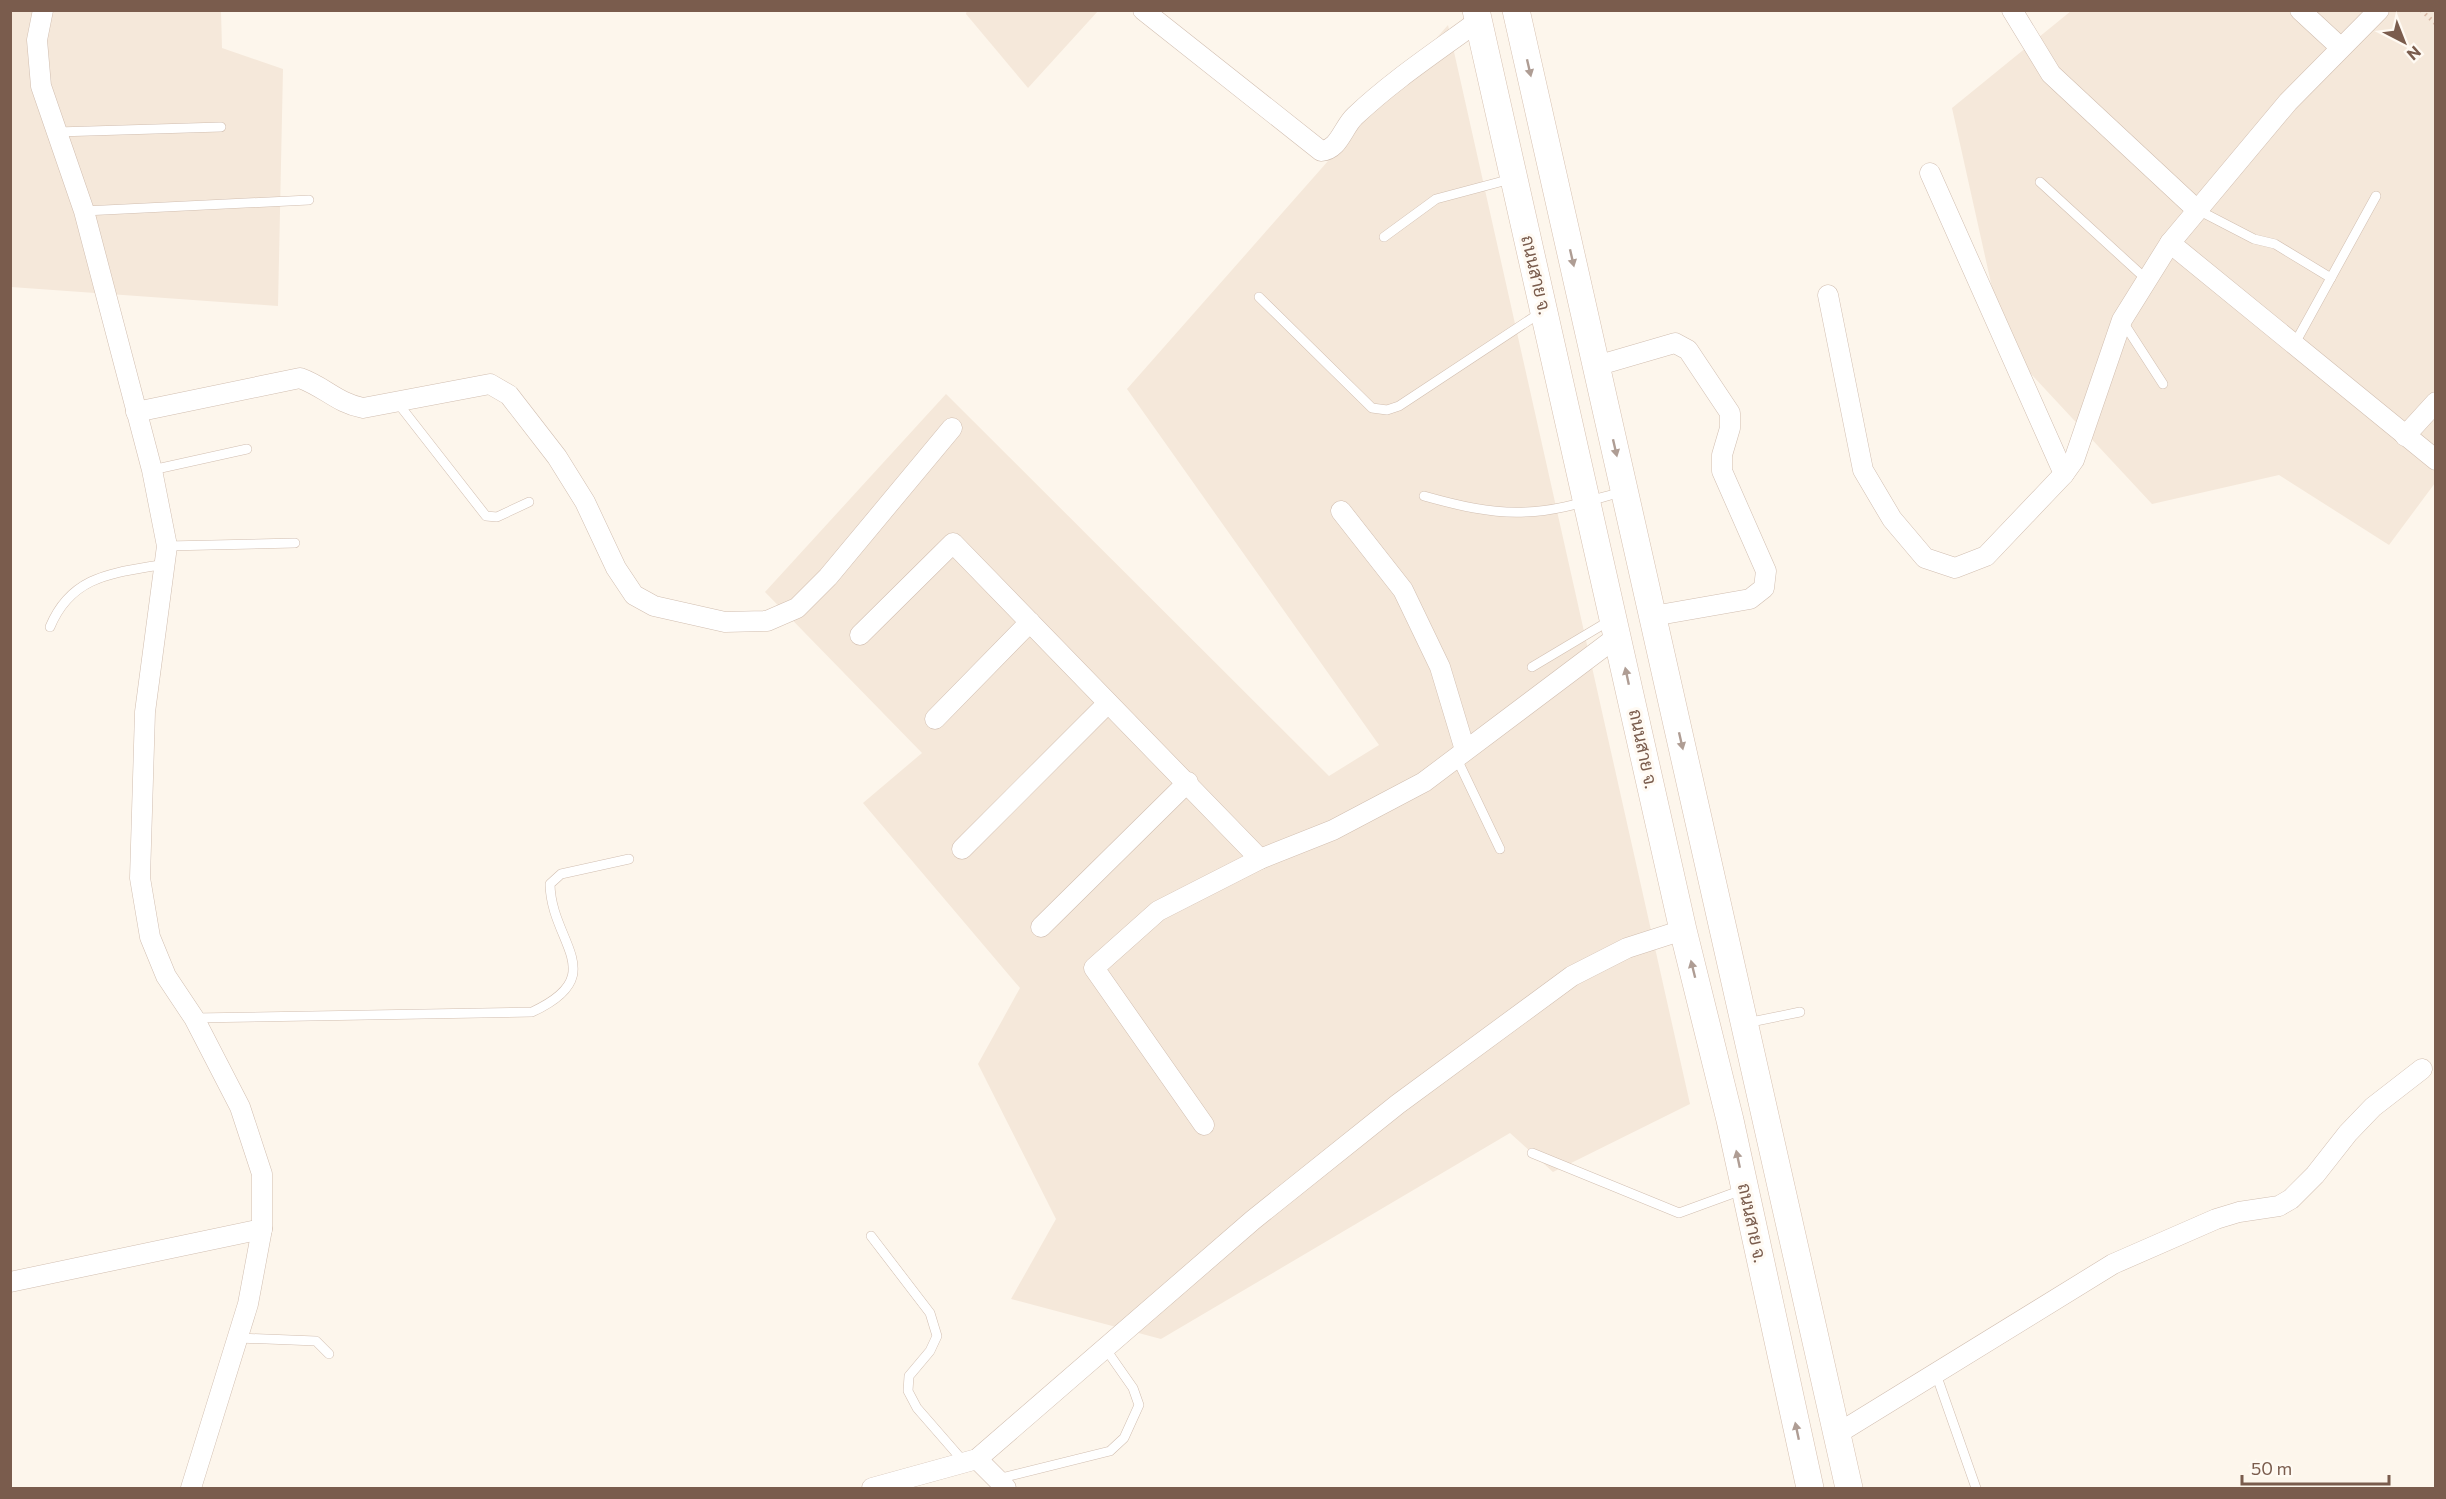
<svg xmlns="http://www.w3.org/2000/svg" width="2446" height="1499" font-family="Commissioner,Sarabun,sans-serif">
<style>
.residential{fill:#f5e8da}
.lines{fill:none;stroke-linecap:round;stroke-linejoin:round}
.service-casing{stroke:#d1beb0;stroke-width:10}
.minor-casing{stroke:#d1beb0;stroke-width:21}
.secondary-casing{stroke:#d6c0b0;stroke-width:28}
.path{stroke:#d9b8a5;stroke-width:4;stroke-dasharray:1.5 4.5;stroke-linecap:butt}
.service{stroke:#fff;stroke-width:9}
.minor{stroke:#fff;stroke-width:20}
.secondary{stroke:#fff;stroke-width:27}
.oneway{fill:#af9d94}
.labels{text-anchor:middle;stroke-width:6;stroke-linejoin:round;paint-order:stroke}
.street-label{font-size:18px;fill:#7a5c4d;stroke:#fffaf3}
</style>
<rect width="100%" height="100%" fill="#fdf6ec"/>
<g class="residential">
<polygon points="967,10 1098,10 1098,11 1028,88 966,14"/>
<polygon points="10,11 221,11 222,48 283,69 278,306 11,287"/>
<polygon points="2071,11 2435,11 2435,483 2389,545 2279,475 2152,504 2005,346 1952,108"/>
<polygon points="1448,25 1690,1104 1553,1172 1510,1133 1161,1339 1011,1299 1056,1219 978,1064 1020,988 863,803 922,753 765,592 946,394 1329,776 1379,745 1127,389"/>
</g>
<g class="lines">
<g class="service-casing">
<g id="service">
<polyline points="57,132 221,127"/>
<polyline points="2040,182 2146,279"/>
<polyline points="2198,210 2254,239 2275,244 2331,278"/>
<polyline points="84,211 309,200"/>
<polyline points="1384,237 1436,199 1511,179"/>
<polyline points="1259,297 1372,408 1387,410 1399,406 1540,313"/>
<polyline points="2123,322 2163,384"/>
<polyline points="2294,345 2376,196"/>
<polyline points="397,402 486,516 497,517 529,502"/>
<polyline points="152,470 247,449"/>
<path d="M 1424,496 C 1456,505 1492,514 1526,512 C 1558,511 1591,500 1622,492"/>
<polyline points="167,546 295,543"/>
<path d="M 50,627 C 72,574 115,573 165,564"/>
<polyline points="1532,667 1609,621"/>
<polyline points="1456,757 1500,849"/>
<path d="M 194,1018 L 532,1012 C 612,975 551,943 550,884 L 561,874 L 629,859"/>
<polyline points="1746,1023 1800,1012"/>
<polyline points="1532,1153 1679,1213 1742,1190"/>
<polyline points="871,1236 930,1313 937,1336 930,1351 909,1376 908,1391 917,1408 964,1462"/>
<polyline points="238,1338 316,1341 329,1354"/>
<polyline points="1936,1374 1976,1488"/>
<polyline points="997,1479 1110,1451 1124,1438 1139,1405 1133,1388 1105,1348"/>
</g>
</g>
<g class="minor-casing">
<g id="minor">
<polyline points="43,10 37,40 41,86 84,211 152,470 167,546 145,712 140,878 150,937 166,976 194,1018 240,1107 262,1174 262,1229 248,1304 191,1488"/>
<path d="M 1143,10 L 1321,151 C 1339,150 1343,127 1355,116 C 1393,80 1436,52 1478,21"/>
<polyline points="2012,10 2051,74 2197,210"/>
<polyline points="2300,10 2340,47"/>
<polyline points="1930,173 2064,474"/>
<polyline points="2170,243 2436,460"/>
<polyline points="1828,295 1863,470 1892,519 1925,558 1955,568 1986,556 2064,474 2074,460 2122,320 2170,243 2288,102 2379,10"/>
<polyline points="1596,366 1675,343 1688,350 1730,413 1730,428 1722,455 1722,471 1766,571 1764,588 1750,599 1653,616"/>
<path d="M 136,412 L 300,378 C 325,387 337,403 363,408 L 490,384 L 509,395 L 557,457 L 585,502 L 616,568 L 634,595 L 654,606 L 725,622 L 767,621 L 797,608 L 828,577 L 952,428"/>
<polyline points="2405,436 2436,402"/>
<polyline points="1341,511 1403,590 1440,667 1465,750"/>
<polyline points="860,635 953,543 1260,859"/>
<polyline points="935,719 1030,622"/>
<polyline points="962,849 1108,703"/>
<polyline points="1041,927 1188,782"/>
<polyline points="1204,1125 1094,968 1158,911 1260,859 1333,830 1424,782 1618,636"/>
<polyline points="10,1282 262,1229"/>
<polyline points="1837,1434 2113,1264 2216,1219 2239,1212 2279,1206 2291,1199 2315,1175 2348,1133 2373,1107 2422,1069"/>
<polyline points="977,1459 1006,1488"/>
<polyline points="872,1488 977,1459 1253,1220 1398,1104 1572,976 1627,948 1683,930"/>
</g>
</g>
<g class="secondary-casing">
<g id="secondary">
<polyline points="1476,10 1683,930 1730,1120 1810,1488"/>
<polyline points="1516,10 1849,1488"/>
</g>
</g>
<polyline class="path" points="2421,10 2436,24"/>
<use href="#service" class="service"/>
<use href="#minor" class="minor"/>
<use href="#secondary" class="secondary"/>
</g>
<defs><path id="oneway-solid" d="M-6-.8H1V-3.2L6.5 0L1 3.2V.8H-6Z" transform="scale(1.5)"/></defs>
<g class="oneway">
<use href="#oneway-solid" transform="translate(1529 68) rotate(77)"/>
<use href="#oneway-solid" transform="translate(1572 258) rotate(77)"/>
<use href="#oneway-solid" transform="translate(1615 448) rotate(77)"/>
<use href="#oneway-solid" transform="translate(1627 676) rotate(-102)"/>
<use href="#oneway-solid" transform="translate(1681 741) rotate(77)"/>
<use href="#oneway-solid" transform="translate(1693 969) rotate(-104)"/>
<use href="#oneway-solid" transform="translate(1738 1159) rotate(-102)"/>
<use href="#oneway-solid" transform="translate(1797 1431) rotate(-102)"/>
</g>
<g class="labels">
<g class="street-label">
<text transform="translate(1536 275) rotate(77)" y="6">ถนนสาย จ.</text>
<text transform="translate(1643 749) rotate(78)" y="6">ถนนสาย จ.</text>
<text transform="translate(1752 1223) rotate(78)" y="6">ถนนสาย จ.</text>
</g>
</g>
<rect width="2446" height="1499" fill="none" stroke="#7a5c4d" stroke-width="24"/>
<g transform="translate(2404 42) rotate(138)" stroke="#fffaf3" stroke-width="4.5" paint-order="stroke">
<path d="M0-4.5L10 22L0 15L-10 22Z" fill="#7a5c4d"/>
<text y="-9" font-size="16" font-weight="bold" text-anchor="middle" fill="#7a5c4d">N</text>
</g>
<path d="M2242 1475v9h147v-9" fill="none" stroke="#7a5c4d" stroke-width="3"/>
<text x="2251" y="1475" font-size="18" fill="#7a5c4d" stroke="#fffaf3" stroke-width="4.5" paint-order="stroke">50 m</text>
</svg>
